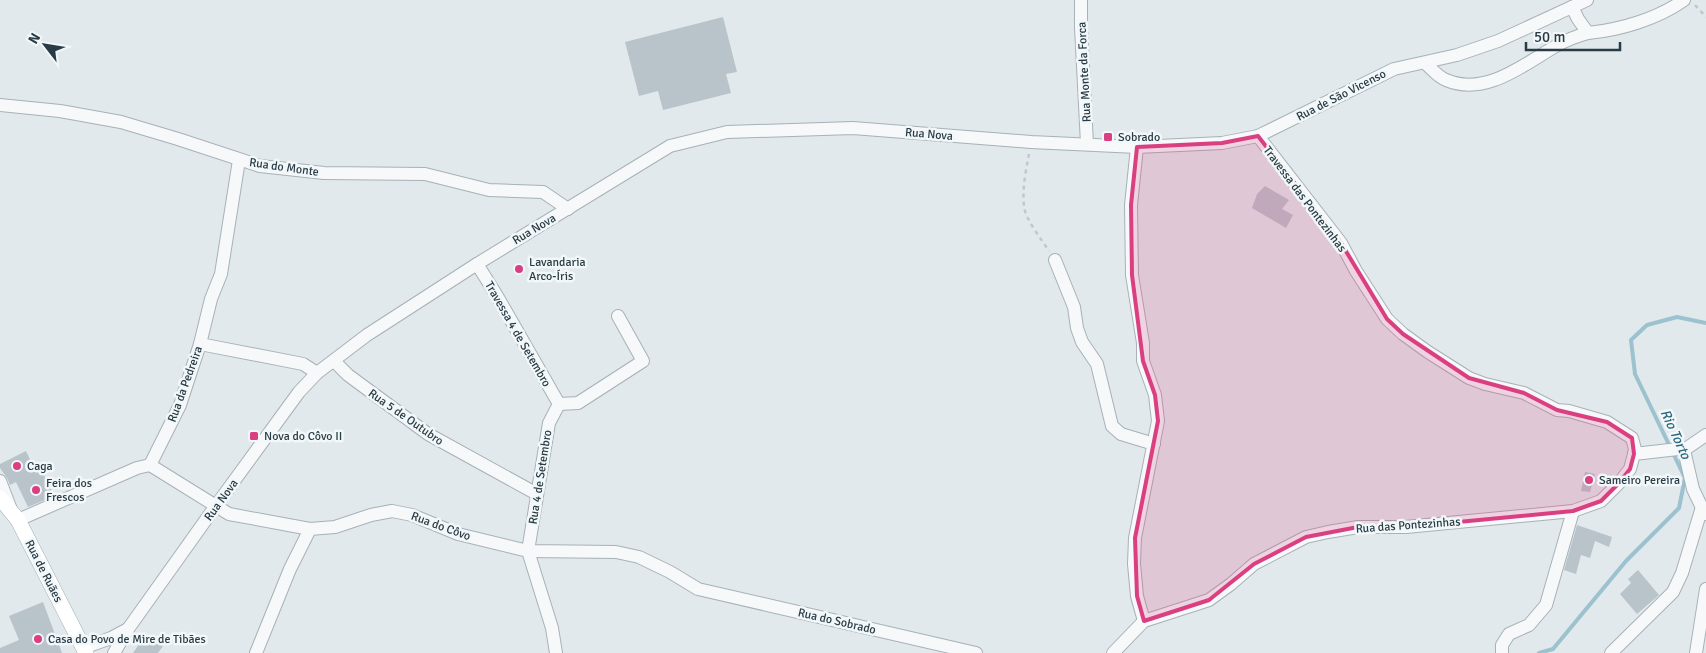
<svg xmlns="http://www.w3.org/2000/svg" width="1706" height="653" font-family="Signika,sans-serif">
<style>
.lines{fill:none;stroke-linecap:round;stroke-linejoin:round}
.stream{stroke:#9bc2ce;stroke-width:4}
.building{fill:#b9c3ca}
.minor-casing{stroke:#a7b1b7;stroke-width:14}
.major-casing{stroke:#a1b1b8;stroke-width:16}
.path{stroke:#c1c7ca;stroke-width:2.5;stroke-dasharray:4 4;stroke-linecap:butt}
.minor{stroke:#f6f8f9;stroke-width:12}
.major{stroke:#fff;stroke-width:15}
.marked{fill:#d93f81;fill-opacity:0.2;stroke:#d93f81;stroke-width:4;stroke-linejoin:round}
.poi-dot{fill:#d93f81;stroke:#f2f7f9;stroke-width:2}
.labels{text-anchor:middle;stroke-width:5;stroke-linejoin:round;paint-order:stroke}
.street-label{font-size:12px;fill:#293b45;stroke:#f2f7f9}
.poi-label{font-size:12px;fill:#293b45;stroke:#f2f7f9;text-anchor:start}
.water-label{font-size:14px;font-style:italic;fill:#2f687d;stroke:#f2f7f9}
</style>
<rect width="100%" height="100%" fill="#e2e9ec"/>
<g class="lines">
<polyline class="stream" points="1539,653 1553,649 1626,561 1679,508 1685,478 1635,374 1631,340 1647,325 1677,317 1706,323"/>
</g>
<g class="building">
<polygon points="723,17 737,72 726,74 731,93 663,110 658,91 639,96 625,42"/>
<polygon points="1265,186 1289,200 1282,209 1293,215 1286,228 1252,208 1257,194"/>
<polygon points="26,451 36,472 41,469 54,496 28,507 16,482 10,485 7,478 0,468 0,464"/>
<polygon points="1585,472 1595,474 1590,492 1581,491"/>
<polygon points="1577,525 1612,537 1609,547 1595,541 1590,558 1581,555 1576,574 1564,570"/>
<polygon points="1638,570 1659,595 1637,614 1620,594 1631,583 1628,579"/>
<polygon points="43,602 62,653 0,653 0,648 19,640 9,616"/>
<polygon points="146,634 163,646 158,653 133,653"/>
</g>
<g class="lines">
<g class="minor-casing">
<g id="minor">
<polyline points="1081,0 1081,27 1087,144"/>
<path d="M 1572,7 L 1578,19 L 1588,33 C 1620,30 1657,19 1684,0"/>
<path d="M 1425,63 C 1432,69 1438,77 1446,80 C 1486,97 1524,64 1556,46 C 1566,40 1577,36 1588,33"/>
<polyline points="0,105 60,111 121,122 178,139 260,166 324,173 425,174 489,190 543,192 568,209"/>
<polyline points="1258,136 1341,243 1356,271 1387,319 1403,334 1428,352 1469,378 1485,384 1524,393 1557,410 1569,411 1607,422 1632,438 1635,449 1634,454"/>
<polyline points="1137,147 1131,205 1132,275 1143,343 1143,361 1155,395 1158,421 1135,538 1134,564 1137,596 1144,621"/>
<polyline points="1055,260 1074,307 1077,328 1082,342 1097,364 1112,426 1121,434 1154,444"/>
<polyline points="477,264 497,296 559,404"/>
<polyline points="200,344 303,364 317,373"/>
<polyline points="334,361 348,375 428,434 537,494"/>
<polyline points="559,404 578,403 643,361 618,316"/>
<polyline points="1684,450 1693,489 1705,514"/>
<polyline points="150,465 229,514 310,529"/>
<polyline points="0,481 10,507"/>
<polyline points="18,520 137,468 150,465 180,405 200,344 211,299 221,274 239,160"/>
<polyline points="83,648 111,638 128,629"/>
<polyline points="114,653 128,629 215,507 299,392 317,373 367,335 477,264 670,146 727,132 853,128 1031,142 1137,147 1222,143 1258,136 1394,69 1457,55 1498,41 1587,0"/>
<polyline points="256,653 290,569 310,529 335,527 371,515 392,511 412,515 458,534 528,551 616,552 639,557 670,572 698,589 976,653"/>
<polyline points="556,653 552,628 528,551 549,423 559,404"/>
<polyline points="1113,653 1144,621 1209,600 1231,584 1254,564 1306,537 1328,532 1358,527 1406,527 1573,511 1601,501 1619,483 1630,469 1634,454 1678,449 1684,450 1706,435"/>
<polyline points="1502,653 1502,645 1509,634 1529,625 1546,605 1573,511"/>
<polyline points="1611,653 1673,592 1682,573 1702,507"/>
<polyline points="1696,653 1706,589"/>
</g>
</g>
<g class="major-casing">
<polyline id="major" points="0,498 18,520 86,653"/>
</g>
<g class="path">
<polyline points="1695,5 1706,17"/>
<path d="M 1029,154 C 1026,170 1022,188 1024,206 C 1025,219 1042,240 1049,251"/>
</g>
<use href="#minor" class="minor"/>
<use href="#major" class="major"/>
</g>
<path class="marked" d="M 1258,136 L 1341,243 L 1387,319 L 1403,334 L 1469,378 L 1524,393 L 1557,410 L 1607,422 L 1632,438 L 1634,454 L 1630,469 L 1619,483 L 1601,501 L 1573,511 L 1406,527 L 1358,527 L 1306,537 L 1254,564 L 1209,600 L 1144,621 L 1137,596 L 1135,538 L 1158,421 L 1155,395 L 1143,361 L 1132,275 L 1131,205 L 1137,147 L 1222,143 Z"/>
<g class="poi-dot">
<rect x="1103" y="132" width="10" height="10" rx="2.5"/>
<circle cx="519" cy="269" r="5"/>
<rect x="249" y="431" width="10" height="10" rx="2.5"/>
<circle cx="17" cy="466" r="5"/>
<circle cx="1589" cy="480" r="5"/>
<circle cx="36" cy="490" r="5"/>
<circle cx="38" cy="639" r="5"/>
</g>
<g class="labels">
<g class="street-label">
<text transform="translate(1084 72) rotate(-93)" y="4">Rua Monte da Forca</text>
<text transform="translate(1341 95) rotate(-27)" y="4">Rua de São Vicenso</text>
<text transform="translate(929 134) rotate(5)" y="4">Rua Nova</text>
<text transform="translate(284 167) rotate(8)" y="4">Rua do Monte</text>
<text transform="translate(1305 199) rotate(53)" y="4">Travessa das Pontezinhas</text>
<text transform="translate(534 229) rotate(-31)" y="4">Rua Nova</text>
<text transform="translate(518 334) rotate(60)" y="4">Travessa 4 de Setembro</text>
<text transform="translate(185 384) rotate(-70)" y="4">Rua da Pedreira</text>
<text transform="translate(406 417) rotate(35)" y="4">Rua 5 de Outubro</text>
<text transform="translate(540 477) rotate(-81)" y="4">Rua 4 de Setembro</text>
<text transform="translate(221 500) rotate(-54)" y="4">Rua Nova</text>
<text transform="translate(1408 525) rotate(-4)" y="4">Rua das Pontezinhas</text>
<text transform="translate(441 526) rotate(20)" y="4">Rua do Côvo</text>
<text transform="translate(44 571) rotate(63)" y="4">Rua de Ruães</text>
<text transform="translate(837 621) rotate(13)" y="4">Rua do Sobrado</text>
</g>
<g class="poi-label">
<text x="1118" y="141">Sobrado</text>
<text x="529" y="266">Lavandaria<tspan x="529" dy="14">Arco-Íris</tspan></text>
<text x="264" y="440">Nova do Côvo II</text>
<text x="27" y="470">Caga</text>
<text x="1599" y="484">Sameiro Pereira</text>
<text x="46" y="487">Feira dos<tspan x="46" dy="14">Frescos</tspan></text>
<text x="48" y="643">Casa do Povo de Mire de Tibães</text>
</g>
<g class="water-label">
<text transform="translate(1676 434) rotate(65)" y="5">Rio Torto</text>
</g>
</g>
<g transform="translate(45 45) rotate(301)" stroke="#f2f7f9" stroke-width="4" paint-order="stroke">
<path d="M0-4L9 19L0 12L-9 19Z" fill="#293b45"/>
<text y="-8" font-size="14" font-weight="bold" text-anchor="middle" fill="#293b45">N</text>
</g>
<path d="M1526 42v8h94v-8" fill="none" stroke="#293b45" stroke-width="2.5"/>
<text x="1534" y="42" font-size="15" fill="#293b45" stroke="#f2f7f9" stroke-width="4" paint-order="stroke">50 m</text>
</svg>
